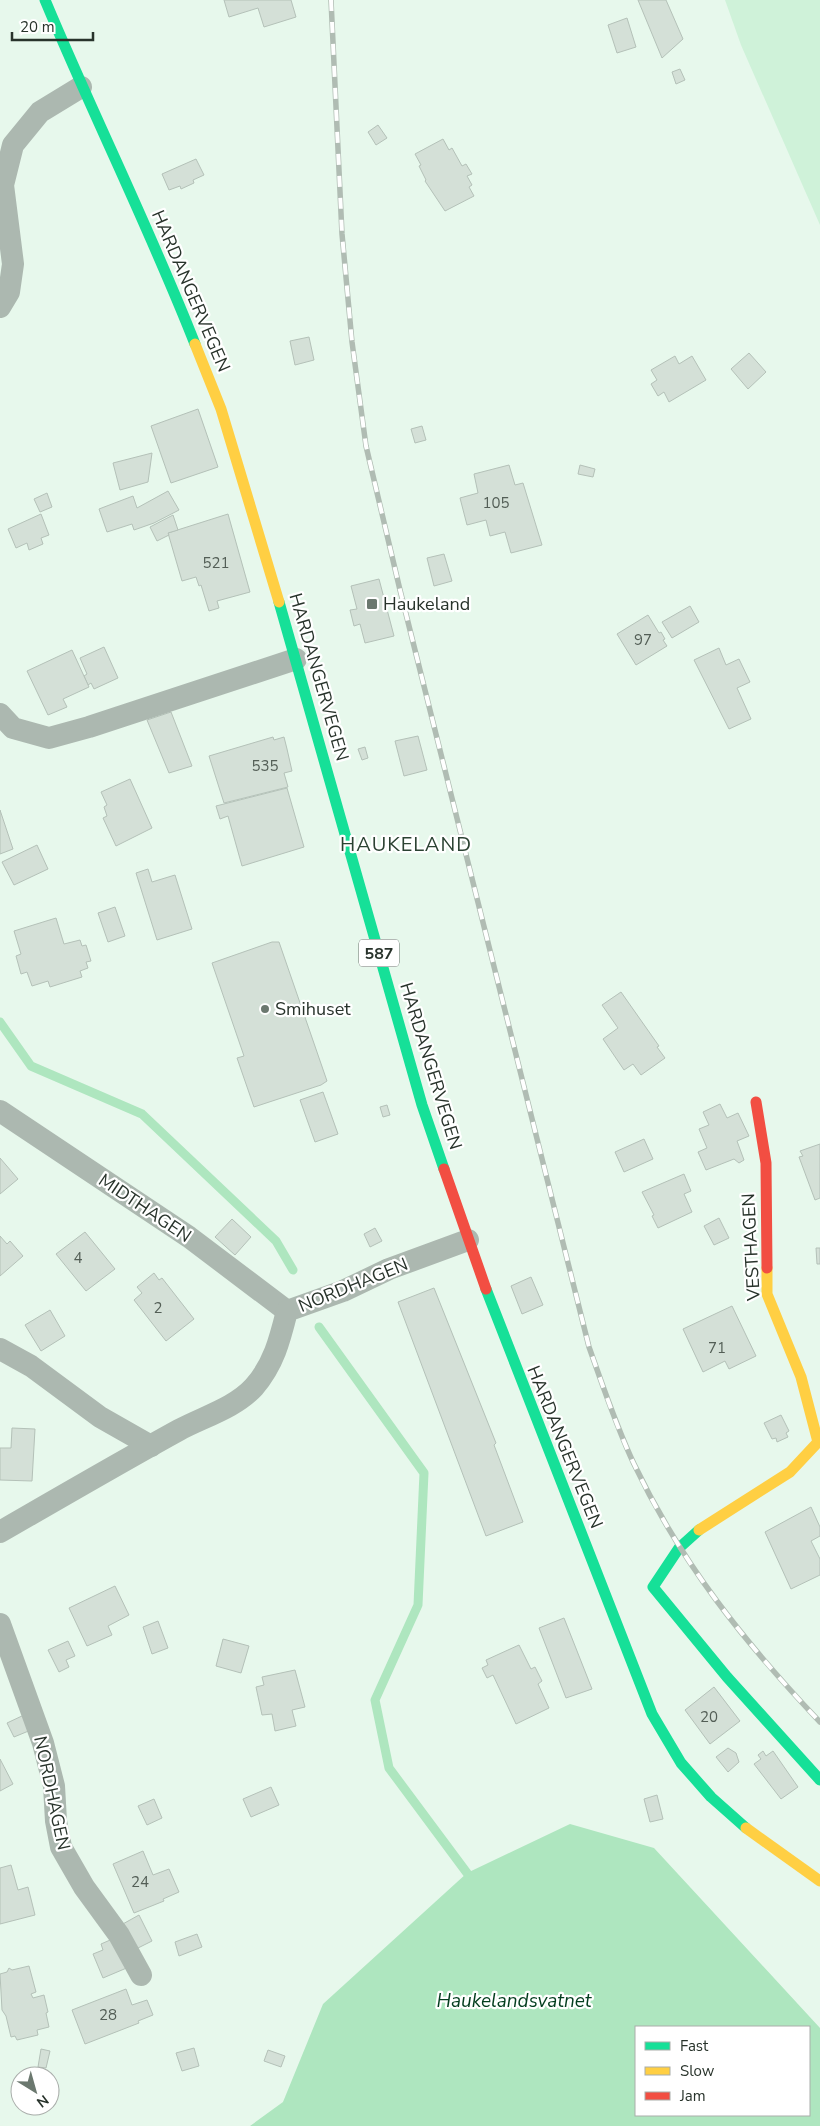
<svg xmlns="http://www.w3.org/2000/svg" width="820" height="2126" font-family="'Nunito Sans',sans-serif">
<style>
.green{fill:#cff2d9}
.water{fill:#aee6bf;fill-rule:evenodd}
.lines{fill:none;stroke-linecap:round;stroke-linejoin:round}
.stream{stroke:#aee6bf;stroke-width:9}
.building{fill:#d4e0d7;stroke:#b4c1b8}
.street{stroke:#acb8b0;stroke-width:22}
.fast{stroke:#16e098;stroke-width:11}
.slow{stroke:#ffcf43;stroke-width:11}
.jam{stroke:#f24e42;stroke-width:11}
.rail-casing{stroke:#b0bcb3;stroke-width:5.5}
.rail{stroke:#fff;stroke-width:4;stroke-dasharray:11;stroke-linecap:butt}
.poi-dot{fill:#6b786f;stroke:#fff;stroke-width:2}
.labels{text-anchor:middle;stroke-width:4.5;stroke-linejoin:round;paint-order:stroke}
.number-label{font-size:15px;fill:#535e56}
.shield{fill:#fff;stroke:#68706b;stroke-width:1}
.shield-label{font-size:16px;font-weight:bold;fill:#28332b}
.street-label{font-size:18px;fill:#28332b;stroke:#fff}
.poi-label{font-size:18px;fill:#28332b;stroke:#fff;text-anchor:start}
.water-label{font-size:19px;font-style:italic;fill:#033d1e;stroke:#fff}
.quarter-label{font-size:20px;letter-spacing:1px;fill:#2b4232;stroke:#fff}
</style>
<rect width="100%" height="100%" fill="#e7f8ec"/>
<polygon class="green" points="725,0 820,0 820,225 741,45"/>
<path class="water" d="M 570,1824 L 654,1848 L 820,2028 L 820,2126 L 250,2126 L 283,2102 L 323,2004 L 467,1873 ZM 636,2027 L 809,2027 L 809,2115 L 636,2115 Z"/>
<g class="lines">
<g class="stream">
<polyline points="0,1022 31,1066 142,1114 276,1241 293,1270"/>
<polyline points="319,1327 424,1473 418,1605 375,1700 389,1768 467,1873"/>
</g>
</g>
<g class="building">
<polygon points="224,0 291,0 296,17 264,27 258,8 229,17"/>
<polygon points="638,0 666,0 683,39 662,58"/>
<polygon points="627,18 636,47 617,53 608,25"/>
<polygon points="680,69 685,80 676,84 672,72"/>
<polygon points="378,125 387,138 376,145 368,132"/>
<polygon points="443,139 449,150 452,148 462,166 466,164 472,174 467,176 472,185 469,187 474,196 445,211 425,181 426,180 419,166 421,165 415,154"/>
<polygon points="196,159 204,175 193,180 194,183 181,189 180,186 169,190 162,174"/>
<polygon points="309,337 314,360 295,365 290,341"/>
<polygon points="749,353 766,372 748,389 731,369"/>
<polygon points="675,356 679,364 692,356 706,380 669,402 664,392 658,396 651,384 657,380 651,370"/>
<polygon points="198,409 218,467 171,483 151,426"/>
<polygon points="422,426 426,440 415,443 411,429"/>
<polygon points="152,453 148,482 120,490 113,463"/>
<polygon points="509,465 515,485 523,483 542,545 511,553 505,532 490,536 486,520 467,525 460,498 478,493 474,474"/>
<polygon points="580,465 595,469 593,477 578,474"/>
<polygon points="168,491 179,510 154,523 134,530 132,524 107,532 99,509 133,496 137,508"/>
<polygon points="47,493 52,507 40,512 34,499"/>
<polygon points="41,514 49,535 41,538 43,544 29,550 27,543 16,548 8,529"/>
<polygon points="228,514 250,592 217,601 219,608 209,611 201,585 199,586 196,577 182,581 168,533"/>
<polygon points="173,515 178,530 168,533 169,535 157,541 150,527"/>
<polygon points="444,554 452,581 434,586 427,558"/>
<polygon points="379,579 394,636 365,643 360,624 354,626 350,610 357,609 351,586"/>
<polygon points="690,606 699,622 672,638 662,622"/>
<polygon points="648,615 659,633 661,632 665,639 663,640 667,646 636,665 617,634"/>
<polygon points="104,647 118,678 94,689 91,683 88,685 84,676 87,674 80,658"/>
<polygon points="719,648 726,665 739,659 750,682 737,688 751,719 729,729 694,660"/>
<polygon points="72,650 89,687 63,699 67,707 48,715 27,671"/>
<polygon points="171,712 192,766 169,773 147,720"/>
<polygon points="418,736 427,770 404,776 395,741"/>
<polygon points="273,737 274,740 284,737 287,749 292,771 284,773 288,787 224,803 209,756"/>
<polygon points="365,747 368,758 362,760 358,749"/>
<polygon points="130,779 152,828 116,846 103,818 107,816 104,807 107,805 101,792"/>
<polygon points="287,788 304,847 242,866 228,816 220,819 216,806"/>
<polygon points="0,810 13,849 0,854"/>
<polygon points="37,845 48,869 14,885 2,862"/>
<polygon points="148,869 152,882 175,875 192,929 157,940 136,873"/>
<polygon points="115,907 125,936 108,942 98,913"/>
<polygon points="56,918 64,944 80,940 82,946 86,945 91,961 86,962 88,968 80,971 82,977 50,987 48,981 32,986 27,972 21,974 16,956 21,954 14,931"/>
<polygon points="272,942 279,942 327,1081 321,1085 254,1107 237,1058 244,1056 212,963"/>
<polygon points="621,992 659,1046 657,1047 665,1058 641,1075 633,1064 624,1070 603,1039 618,1028 602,1005"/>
<polygon points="323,1092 338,1134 315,1142 300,1100"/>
<polygon points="720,1104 727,1118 738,1113 749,1136 737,1141 744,1160 739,1163 734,1159 706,1170 698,1152 707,1148 699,1129 709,1125 703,1112"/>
<polygon points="387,1105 390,1115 383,1117 380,1107"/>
<polygon points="644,1139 653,1159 624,1172 615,1152"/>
<polygon points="820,1144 820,1198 815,1200 799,1157 803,1156 800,1151"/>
<polygon points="0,1158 18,1179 0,1194"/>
<polygon points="684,1174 691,1191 684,1194 692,1212 658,1228 652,1216 654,1215 642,1192"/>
<polygon points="719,1218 729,1238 714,1245 704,1226"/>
<polygon points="232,1219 251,1237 235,1255 215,1237"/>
<polygon points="375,1228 382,1241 370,1247 364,1234"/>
<polygon points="85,1232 115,1269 86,1291 56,1254"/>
<polygon points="0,1236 7,1244 10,1241 23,1256 0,1276"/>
<polygon points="816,1248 820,1248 820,1264 817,1264"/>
<polygon points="154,1273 159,1280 162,1278 194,1319 166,1341 134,1300 142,1293 137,1287"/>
<polygon points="531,1277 543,1305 522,1314 511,1286"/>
<polygon points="434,1288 496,1443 494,1445 523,1522 486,1536 398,1302"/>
<polygon points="732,1306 756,1356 729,1369 725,1361 703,1372 683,1329"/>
<polygon points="50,1310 65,1336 41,1351 25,1325"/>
<polygon points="781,1415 789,1431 786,1433 788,1437 777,1442 776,1438 772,1439 764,1423"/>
<polygon points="12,1428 35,1429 32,1481 0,1480 0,1448 11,1448"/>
<polygon points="811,1507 820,1527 820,1536 811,1541 820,1559 820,1575 791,1589 765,1532"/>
<polygon points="115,1586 129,1615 108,1626 112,1635 87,1646 69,1608"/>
<polygon points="564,1618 592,1689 566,1698 539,1628"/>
<polygon points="158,1621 168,1648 152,1654 143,1627"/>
<polygon points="223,1639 249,1646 241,1673 216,1666"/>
<polygon points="68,1641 75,1656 66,1660 69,1667 59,1672 48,1650"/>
<polygon points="519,1645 531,1669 535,1667 542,1681 538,1684 549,1708 516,1724 493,1675 487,1678 482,1668 488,1665 486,1660"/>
<polygon points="295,1670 305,1707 292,1710 296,1726 275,1731 272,1714 262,1715 256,1687 264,1685 262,1677"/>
<polygon points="714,1687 740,1721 710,1744 685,1710"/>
<polygon points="24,1715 31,1730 14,1737 7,1723"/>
<polygon points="728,1748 736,1753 739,1762 728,1772 716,1757"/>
<polygon points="763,1751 766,1756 773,1751 798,1787 781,1799 754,1764 761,1759 758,1755"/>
<polygon points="0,1759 13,1784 0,1791"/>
<polygon points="271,1787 279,1805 251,1817 243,1799"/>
<polygon points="657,1795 663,1819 650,1822 644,1799"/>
<polygon points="154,1799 162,1818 147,1825 138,1806"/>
<polygon points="143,1851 153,1875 169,1869 179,1892 163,1899 164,1901 134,1913 113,1864"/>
<polygon points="11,1865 18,1890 28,1887 35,1915 0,1924 0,1868"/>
<polygon points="139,1915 152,1941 134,1950 121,1925"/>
<polygon points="197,1934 202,1947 179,1956 175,1942"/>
<polygon points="117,1937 129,1967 103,1978 93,1954 103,1950 101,1944"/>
<polygon points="29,1966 36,1992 31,1994 33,1998 44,1995 48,2012 46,2013 49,2027 37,2030 38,2035 17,2040 15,2036 11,2037 6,2016 2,2010 0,1974 7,1972 9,1968 12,1970"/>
<polygon points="126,1989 132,2005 147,2000 153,2015 138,2021 139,2023 85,2044 72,2010"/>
<polygon points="194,2048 199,2066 182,2071 176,2053"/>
<polygon points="41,2049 50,2051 46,2068 38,2067"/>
<polygon points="268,2050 285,2056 281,2067 264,2061"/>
</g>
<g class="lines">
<g class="street">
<polyline points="0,307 9,292 13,264 3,185 13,145 40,112 81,87"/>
<polyline points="0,714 13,728 49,738 89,727 296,659"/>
<polyline points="0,1111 189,1237 287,1311"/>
<polyline points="0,1349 31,1366 100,1417 151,1446"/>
<path d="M 0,1532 C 59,1498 119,1463 179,1430 C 203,1417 235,1408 254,1387 C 274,1364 280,1339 287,1311 L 343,1291 L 389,1269 L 468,1240"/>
<polyline points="0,1624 43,1743 54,1786 56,1821 61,1847 84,1887 119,1935 141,1975"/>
</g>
<g class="fast">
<path d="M 45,0 C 93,115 149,227 195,344"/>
<polyline points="279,602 422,1105 444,1169"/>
<polyline points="486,1289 652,1714 681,1763 711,1797 746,1828"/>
<polyline points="699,1530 679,1548 653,1587 727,1677 820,1780"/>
</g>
<g class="slow">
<polyline points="195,344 221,409 279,602"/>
<polyline points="699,1530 790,1472 818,1442 801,1377 767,1294 767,1268"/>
<polyline points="746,1828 820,1881"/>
</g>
<g class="jam">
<polyline points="756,1102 766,1163 767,1268"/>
<polyline points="444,1169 486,1289"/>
</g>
<g class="rail-casing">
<path id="rail" d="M 331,0 L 342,234 L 352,342 L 366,446 L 400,590 L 589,1347 C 603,1386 616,1426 634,1464 C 681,1563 745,1643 820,1722"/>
</g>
<use href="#rail" class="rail"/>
</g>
<g class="poi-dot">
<rect x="366" y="598" width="12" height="12" rx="2.5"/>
<circle cx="265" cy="1009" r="5"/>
</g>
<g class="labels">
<g class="number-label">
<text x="496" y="508">105</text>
<text x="216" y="568">521</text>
<text x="643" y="645">97</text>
<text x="265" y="771">535</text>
<text x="78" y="1263">4</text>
<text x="158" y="1313">2</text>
<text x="717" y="1353">71</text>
<text x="709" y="1722">20</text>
<text x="140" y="1887">24</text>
<text x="108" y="2020">28</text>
</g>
<rect class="shield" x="359" y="939.5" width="40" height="27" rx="4"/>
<g class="shield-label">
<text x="379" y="959">587</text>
</g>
<g class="street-label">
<text transform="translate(191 291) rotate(67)" y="6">HARDANGERVEGEN</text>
<text transform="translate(319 677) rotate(74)" y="6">HARDANGERVEGEN</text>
<text transform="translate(431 1066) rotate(73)" y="6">HARDANGERVEGEN</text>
<text transform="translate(145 1208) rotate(34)" y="6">MIDTHAGEN</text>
<text transform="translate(751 1247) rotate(-93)" y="6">VESTHAGEN</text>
<text transform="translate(353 1285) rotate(-22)" y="6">NORDHAGEN</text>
<text transform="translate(565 1447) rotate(68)" y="6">HARDANGERVEGEN</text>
<text transform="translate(52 1793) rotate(78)" y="6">NORDHAGEN</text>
</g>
<g class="poi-label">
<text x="383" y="610">Haukeland</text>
<text x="275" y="1015">Smihuset</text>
</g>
<g class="water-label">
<text x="514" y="2007">Haukelandsvatnet</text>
</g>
<g class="quarter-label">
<text x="406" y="851">HAUKELAND</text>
</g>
</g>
<rect x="635" y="2026" width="175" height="90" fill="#ffffff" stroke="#a9adaa"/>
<rect x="645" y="2042" width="25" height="8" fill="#16e098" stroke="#a9adaa"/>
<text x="680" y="2051" font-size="15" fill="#28332b">Fast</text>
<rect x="645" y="2067" width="25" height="8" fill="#ffcf43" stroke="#a9adaa"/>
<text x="680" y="2076" font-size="15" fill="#28332b">Slow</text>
<rect x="645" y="2092" width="25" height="8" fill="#f24e42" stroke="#a9adaa"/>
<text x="680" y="2101" font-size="15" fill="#28332b">Jam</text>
<g transform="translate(35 2091) rotate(143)"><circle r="24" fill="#ffffff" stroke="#a9adaa"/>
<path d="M0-4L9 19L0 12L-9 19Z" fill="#6b786f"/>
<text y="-8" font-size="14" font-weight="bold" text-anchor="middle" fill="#28332b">N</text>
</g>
<path d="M12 32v8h81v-8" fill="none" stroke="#28332b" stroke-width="2.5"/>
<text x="20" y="32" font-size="15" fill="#28332b" stroke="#ffffff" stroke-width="4" paint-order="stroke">20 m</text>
</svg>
